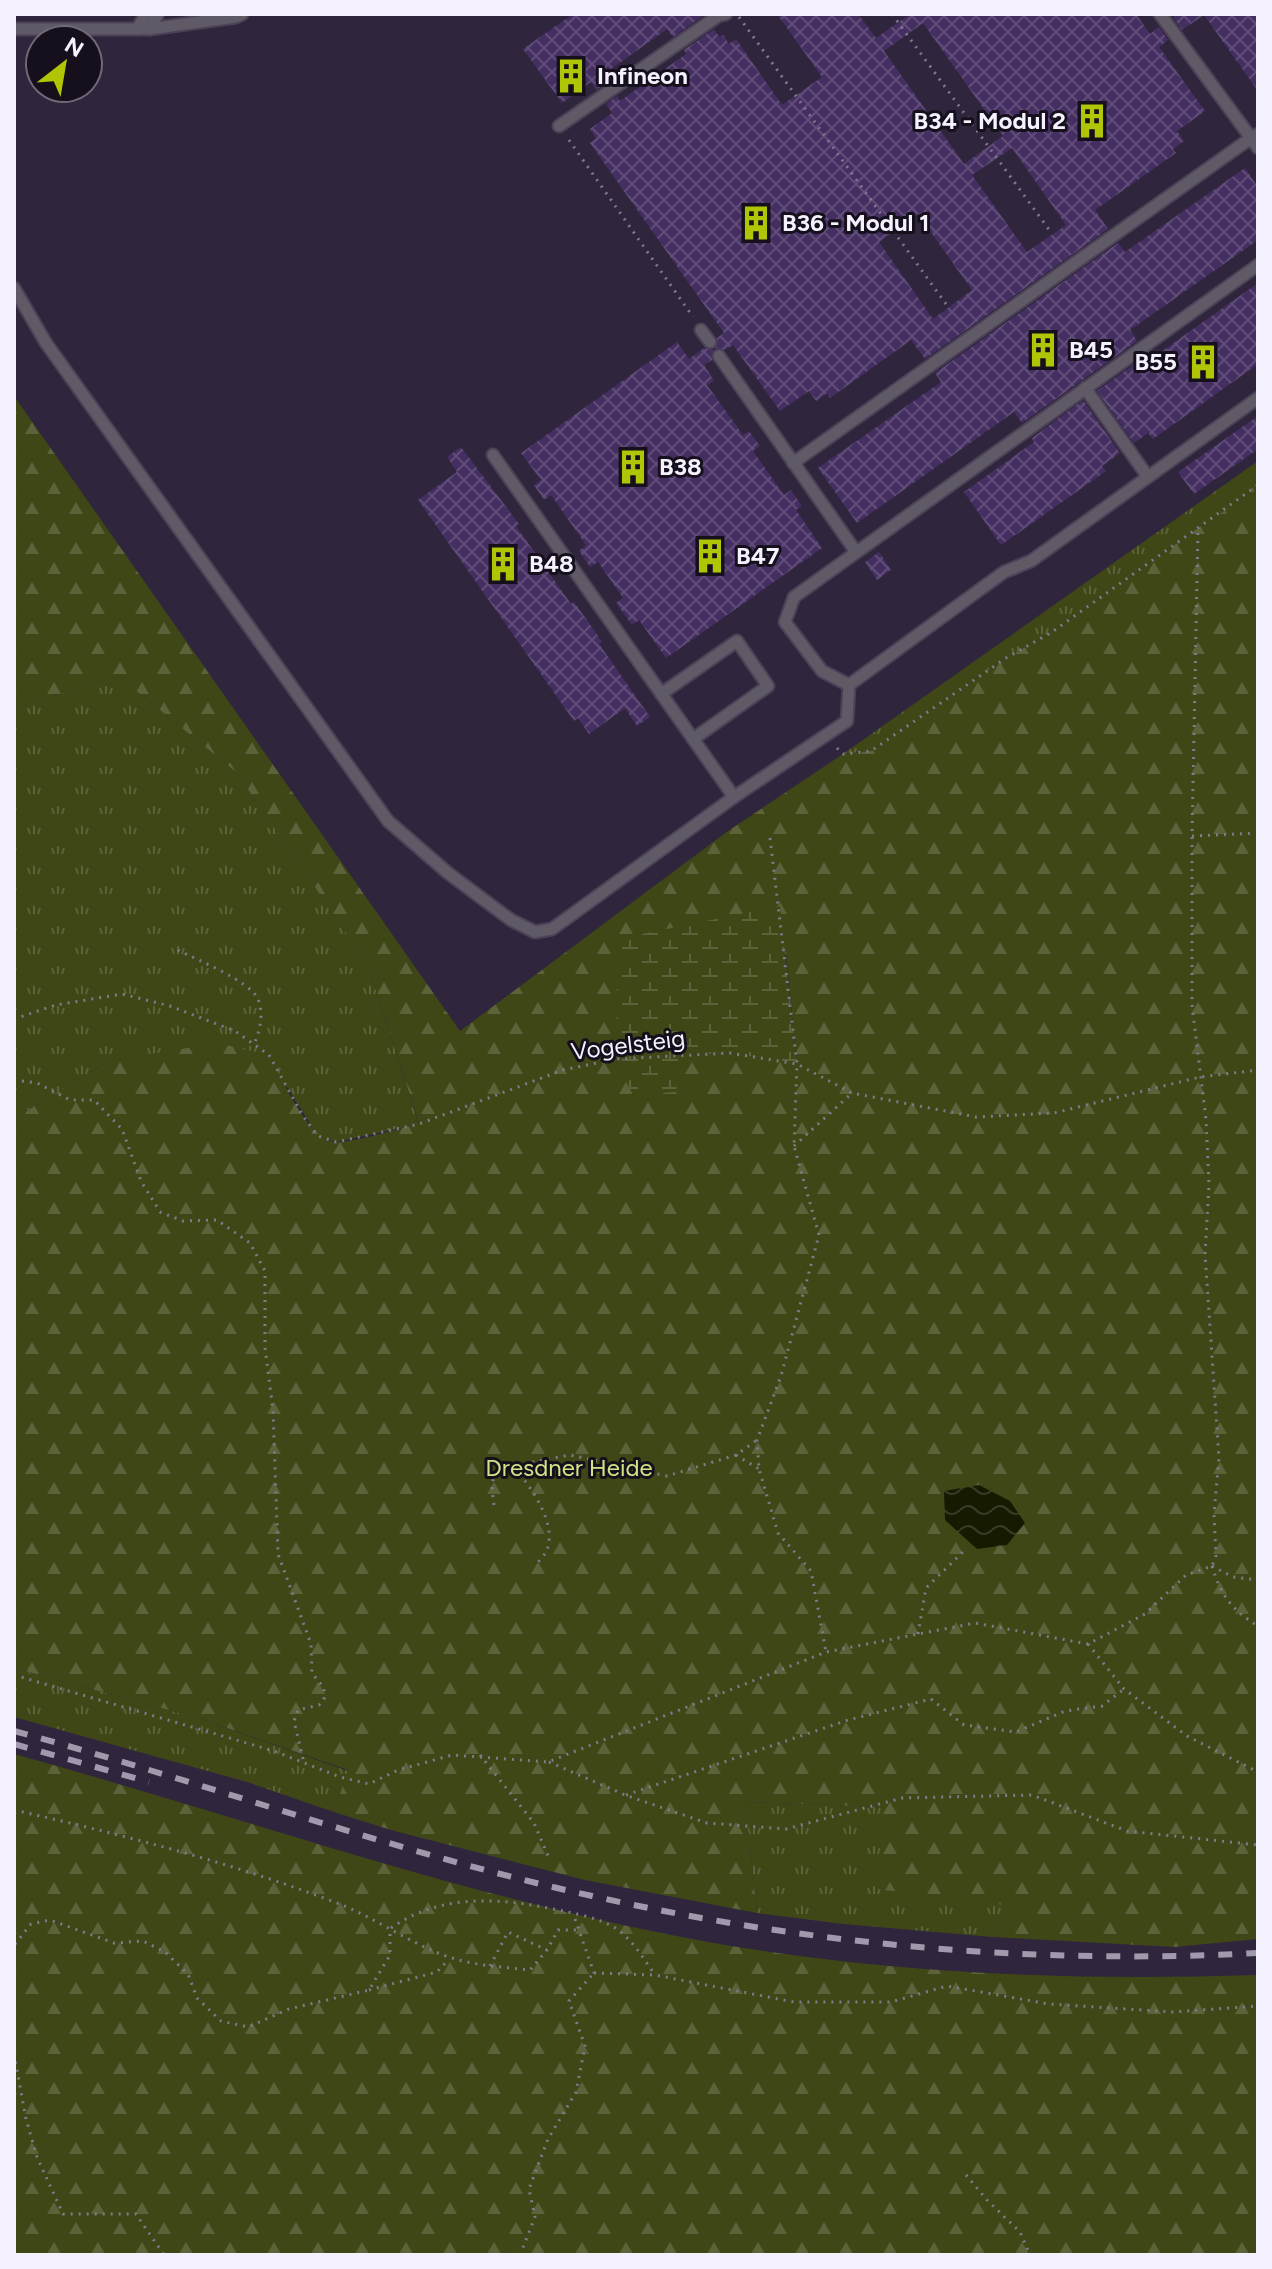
<svg xmlns="http://www.w3.org/2000/svg" width="1272" height="2269" font-family="Figtree,sans-serif">
<style>
.grass{fill:url(#grass-tufts)}
.forest{fill:url(#forest-firs);fill-rule:evenodd}
.wetland{fill:url(#wetland-marsh)}
.water{fill:url(#water-waves)}
.building{fill:url(#building-cross-hatch);fill-rule:evenodd}
.lines{fill:none;stroke-linecap:round;stroke-linejoin:round}
.lane-casing{stroke:#4b4257;stroke-width:15}
.path{stroke:#81798c;stroke-width:3;stroke-dasharray:2 6;stroke-linecap:butt}
.lane{stroke:#5f5a66;stroke-width:11}
.rail{stroke:#a19aac;stroke-width:6;stroke-dasharray:14 14;stroke-linecap:butt}
.labels{text-anchor:middle;stroke-width:6;stroke-linejoin:round;paint-order:stroke}
.poi-label{font-size:24px;font-weight:bold;fill:#f6f1fe;stroke:#15101b;text-anchor:start}
.street-label{font-size:24px;fill:#f6f1fe;stroke:#15101b}
.park-label{font-size:24px;fill:#d2e387;stroke:#15101b}
</style>
<defs>
<pattern id="grass-tufts" width="24" height="20" patternUnits="userSpaceOnUse" patternTransform="scale(2)"><rect width="24" height="20" fill="#404716"/><path d="M3 7l-1-3M5 7V3M7 7l1-3M15 17l-1-3M17 17v-4M19 17l1-3" fill="none" stroke="#5c6239"/></pattern>
<pattern id="forest-firs" width="22" height="20" patternUnits="userSpaceOnUse" patternTransform="scale(2)"><rect width="22" height="20" fill="#404716"/><path d="M5 1l3.5 6h-7zM16 11l3.5 6h-7z" fill="#5c6239"/></pattern>
<pattern id="wetland-marsh" width="20" height="14" patternUnits="userSpaceOnUse" patternTransform="scale(2)"><rect width="20" height="14" fill="#404716"/><path d="M1 5h8M5 5V1M11 12h8M15 12V8" fill="none" stroke="#5c6239"/></pattern>
<pattern id="water-waves" width="16" height="10" patternUnits="userSpaceOnUse" patternTransform="scale(2)"><rect width="16" height="10" fill="#151a00"/><path d="M0 5q4-4 8 0t8 0" fill="none" stroke="#383c26"/></pattern>
<pattern id="building-cross-hatch" width="8" height="8" patternUnits="userSpaceOnUse" patternTransform="scale(2)"><rect width="8" height="8" fill="#452e61"/><path d="M0 0l8 8M0 8l8-8" fill="none" stroke="#604d79"/></pattern>
</defs>
<rect width="100%" height="100%" fill="#2f253c"/>
<g class="grass">
<polygon points="1258,461 1258,489 1198,528 1052,632 1006,658 871,751 843,754"/>
<polygon points="118,676 236,772 367,963 419,1124 336,1142 318,1136 287,1087 109,1061 14,1119 14,708"/>
<polygon points="14,1668 198,1718 348,1771 334,1812 247,1782 14,1717"/>
<polygon points="745,1802 884,1807 1013,1906 993,1937 843,1924 757,1913"/>
</g>
<g class="forest">
<path d="M 14,396 L 460,1031 L 728,831 L 843,754 L 871,751 L 1006,658 L 1052,632 L 1198,528 L 1258,489 L 1258,1939 L 1174,1947 L 993,1937 L 1013,1906 L 877,1889 L 883,1807 L 745,1802 L 757,1913 L 585,1880 L 391,1830 L 334,1812 L 348,1770 L 198,1718 L 14,1668 L 14,1119 L 109,1061 L 218,1043 L 269,1055 C 283,1079 305,1136 334,1142 C 348,1144 403,1128 419,1123 L 367,963 L 236,772 L 118,676 L 14,708 ZM 786,954 L 797,1063 L 730,1053 L 689,1055 Z"/>
<path d="M 14,1754 C 239,1816 461,1896 692,1939 C 879,1974 1068,1981 1258,1975 L 1258,2255 L 14,2255 Z"/>
</g>
<polygon class="wetland" points="780,906 797,1064 730,1053 689,1055 675,1092 633,1095 616,1059 618,939"/>
<polygon class="water" points="979,1485 1010,1501 1025,1523 1007,1545 977,1549 945,1520 944,1491"/>
<g class="building">
<polygon points="573,14 703,14 704,15 673,37 667,29 604,74 608,82 596,90 591,82 562,103 523,49"/>
<path d="M 777,14 L 858,14 L 876,38 L 910,14 L 1136,14 L 1150,34 L 1159,27 L 1168,40 L 1159,47 L 1205,111 L 1177,131 L 1184,141 L 1173,149 L 1176,153 L 1095,210 L 1108,229 L 925,359 L 911,340 L 830,398 L 827,393 L 816,401 L 809,391 L 780,411 L 733,345 L 725,350 L 715,348 L 717,338 L 724,333 L 590,143 L 596,138 L 590,129 L 612,113 L 606,104 L 617,96 L 620,101 L 686,54 L 684,50 L 714,29 L 719,37 L 723,35 L 729,44 L 736,39 L 782,105 L 822,77 ZM 923,23 L 1003,136 L 964,164 L 884,51 ZM 1012,148 L 1066,225 L 1027,252 L 972,175 ZM 918,214 L 972,290 L 933,319 L 879,242 Z"/>
<polygon points="1178,14 1258,14 1258,91 1204,15 1182,30 1173,17"/>
<polygon points="1245,168 1258,187 1258,240 1130,330 1137,341 1022,423 1014,412 857,523 818,468 941,382 935,373 1118,243 1125,252"/>
<polygon points="1258,283 1258,364 1153,439 1148,433 1134,443 1097,391 1147,355 1151,359"/>
<polygon points="677,342 689,359 704,348 714,350 712,360 704,365 714,381 707,385 743,435 749,431 760,446 753,451 784,495 791,490 802,506 796,510 822,548 666,658 639,620 632,625 616,603 623,598 598,562 590,567 579,551 586,545 551,495 544,500 534,485 541,480 521,453"/>
<polygon points="1083,400 1120,453 1102,466 1106,471 1001,545 964,492 1034,442 1032,438"/>
<polygon points="1258,416 1258,449 1194,494 1178,472"/>
<polygon points="461,447 519,524 516,526 571,604 574,602 594,630 602,642 599,644 650,717 637,726 625,708 589,734 578,718 574,721 418,500 457,472 447,457"/>
<polygon points="879,552 891,570 877,580 865,562"/>
</g>
<g class="lines">
<g class="lane-casing">
<g id="lane">
<polyline points="1160,14 1251,138 1258,134"/>
<polyline points="14,29 150,29 236,17 242,14"/>
<polyline points="137,29 146,14"/>
<polyline points="150,29 158,14"/>
<polyline points="559,126 718,16 726,14"/>
<polyline points="14,288 46,343 388,821 448,873 511,920 535,932 552,929 734,797 847,721 849,685 1004,572 1031,561 1258,398"/>
<polyline points="701,330 710,342"/>
<polyline points="719,356 856,552"/>
<polyline points="1085,388 1148,477"/>
<polyline points="493,455 734,797"/>
<polyline points="793,463 1251,138 1258,148"/>
<polyline points="849,685 822,671 785,622 794,597 1258,265"/>
<polyline points="661,694 737,641 768,686 693,739"/>
</g>
</g>
<g class="path">
<polyline points="892,14 1050,231"/>
<polyline points="739,17 946,304"/>
<polyline points="569,140 693,317"/>
<polyline points="837,748 843,754 871,751 1006,658 1052,632 1258,485"/>
<polyline points="1192,836 1258,833"/>
<polyline points="770,838 797,1064 794,1146 819,1235 781,1376 757,1440 759,1469 778,1533 811,1571 826,1652"/>
<path d="M 178,950 C 197,960 250,981 258,999 C 264,1014 260,1029 255,1042"/>
<polyline points="14,1019 56,1005 122,994 170,1006 235,1031 269,1055 303,1116 318,1136 336,1142 419,1124 563,1070 616,1059 730,1053 797,1064 852,1093 976,1117 1054,1113 1200,1077 1258,1070"/>
<polyline points="14,1080 37,1083 70,1100 94,1100 122,1129 141,1181 160,1212 183,1221 217,1220 250,1243 265,1271 265,1348 273,1410 278,1554 311,1644 312,1673 324,1688 324,1699 319,1705 298,1710 294,1721 304,1763"/>
<polyline points="794,1146 851,1094"/>
<polyline points="736,1455 759,1469"/>
<path d="M 515,1468 C 531,1488 557,1522 547,1550 C 545,1555 539,1561 535,1565"/>
<polyline points="494,1505 492,1489 494,1473 527,1463 570,1455 667,1476 736,1455 757,1440"/>
<path d="M 1212,1566 C 1221,1596 1232,1610 1258,1626"/>
<polyline points="1212,1566 1233,1577 1258,1580"/>
<polyline points="918,1634 926,1588 966,1549"/>
<polyline points="1088,1644 1124,1689 1187,1736 1258,1772"/>
<polyline points="14,1675 274,1751 340,1777 369,1784 398,1770 452,1755 548,1762 826,1652 975,1623 1088,1644 1145,1614 1186,1575 1212,1566 1216,1556 1214,1514 1219,1458 1205,1254 1209,1185 1206,1119 1192,1005 1192,836 1198,528"/>
<polyline points="480,1755 534,1823 549,1858"/>
<polyline points="549,1762 625,1795 707,1823 786,1829 902,1798 1032,1795 1127,1831 1258,1845"/>
<polyline points="626,1795 848,1720 931,1699 964,1725 1016,1732 1065,1711 1102,1706 1124,1689"/>
<path d="M 14,1810 C 124,1835 237,1864 342,1905 C 379,1920 414,1946 452,1958 C 477,1966 504,1967 530,1970 L 547,1950 L 558,1930 L 579,1930"/>
<polyline points="575,1919 594,1973"/>
<path d="M 391,1928 C 443,1892 503,1898 563,1911 C 578,1914 596,1918 610,1925 C 630,1935 643,1958 655,1975"/>
<polyline points="14,1929 14,1948"/>
<polyline points="15,1944 31,1924 50,1920 114,1943 143,1941 165,1952 188,1974 197,1998 221,2021 248,2027 289,2009 369,1990 390,1955 390,1928"/>
<polyline points="490,1966 508,1932 547,1950"/>
<polyline points="594,1973 655,1975 794,2002 891,2002 947,1986 1049,2004 1173,2012 1258,2006"/>
<polyline points="369,1990 437,1972 449,1959"/>
<polyline points="14,2054 26,2119 37,2157 63,2214 136,2214 164,2255"/>
<polyline points="966,2175 987,2200 1020,2232 1030,2255"/>
<polyline points="520,2255 535,2217 529,2189 548,2139 576,2092 585,2046 569,2001 594,1973"/>
</g>
<use href="#lane" class="lane"/>
<g class="rail">
<path d="M 14,1731 C 207,1783 396,1853 592,1896 C 811,1945 1033,1965 1258,1953"/>
<polyline points="14,1744 149,1782"/>
</g>
</g>
<defs>
<g id="building-bare" transform="scale(2.76)"><path d="M-4-6H4V6H1V3H-1V6H-4ZM-2.5-4.3h1.7v1.8h-1.7ZM.8-4.3h1.7v1.8H.8ZM-2.5-1h1.7V.8h-1.7ZM.8-1h1.7V.8H.8Z" fill="#afc505" stroke="#15101b" stroke-width="2.5" paint-order="stroke"/></g>
</defs>
<g fill-rule="evenodd">
<use href="#building-bare" x="571" y="76"/>
<use href="#building-bare" x="1092" y="121"/>
<use href="#building-bare" x="756" y="223"/>
<use href="#building-bare" x="1043" y="350"/>
<use href="#building-bare" x="1203" y="362"/>
<use href="#building-bare" x="633" y="467"/>
<use href="#building-bare" x="710" y="556"/>
<use href="#building-bare" x="503" y="564"/>
</g>
<g class="labels">
<g class="poi-label">
<text x="597" y="84">Infineon</text>
<text x="1066" y="129" text-anchor="end">B34 - Modul 2</text>
<text x="782" y="231">B36 - Modul 1</text>
<text x="1069" y="358">B45</text>
<text x="1177" y="370" text-anchor="end">B55</text>
<text x="659" y="475">B38</text>
<text x="736" y="564">B47</text>
<text x="529" y="572">B48</text>
</g>
<g class="street-label">
<text transform="translate(628 1045) rotate(-7)" y="8">Vogelsteig</text>
</g>
<g class="park-label">
<text x="569" y="1476">Dresdner Heide</text>
</g>
</g>
<rect width="1272" height="2269" fill="none" stroke="#f6f1fe" stroke-width="32"/>
<g transform="translate(64 64) rotate(31)"><circle r="38" fill="#15101b" stroke="#6f6a76" stroke-width="2"/>
<path d="M0-6L14 30L0 20L-14 30Z" fill="#afc505"/>
<text y="-12" font-size="22" font-weight="bold" text-anchor="middle" fill="#f6f1fe">N</text>
</g>
</svg>
